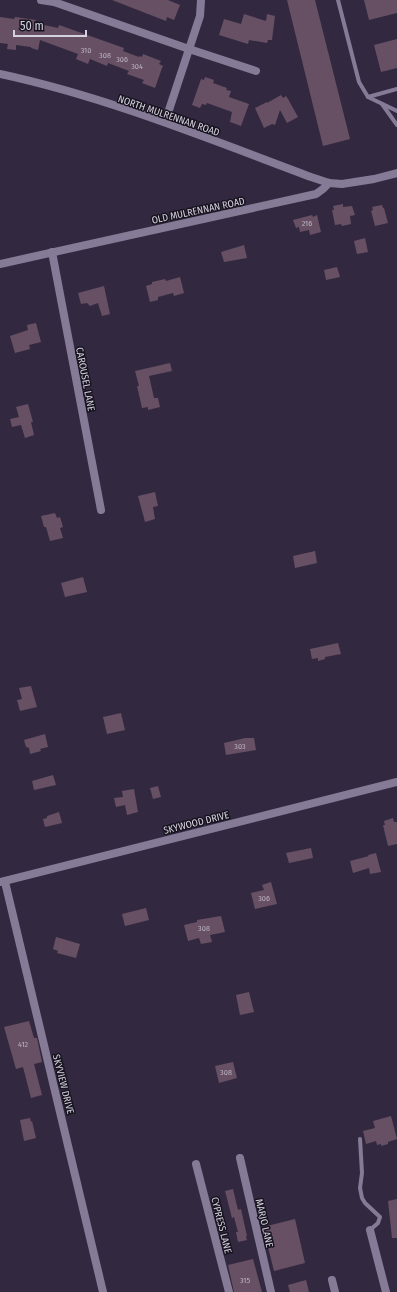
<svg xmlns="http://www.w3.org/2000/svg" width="397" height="1292" font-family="'Fira Sans Condensed',sans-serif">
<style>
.building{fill:#675064}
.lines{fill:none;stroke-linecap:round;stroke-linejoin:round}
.lane{stroke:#857b97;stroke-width:4}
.street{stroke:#857b97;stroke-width:8}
.labels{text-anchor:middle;stroke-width:3;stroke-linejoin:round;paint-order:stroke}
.number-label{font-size:8px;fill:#bab1c1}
.street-label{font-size:10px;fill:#d6d1e0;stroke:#18141f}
</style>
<rect width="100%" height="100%" fill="#322940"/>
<g class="building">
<polygon points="112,0 168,0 180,5 174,20 167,17 166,21"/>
<polygon points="287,0 315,0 350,139 323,146"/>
<polygon points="364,0 397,0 397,13 369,20"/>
<polygon points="244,14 266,21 267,14 275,16 272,40 268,40 267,43 249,40 248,44 219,35 224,19 241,24"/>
<polygon points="0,17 14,19 15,17 36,20 35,23 58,28 59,25 124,48 123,51 139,57 140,56 142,57 143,54 161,61 159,64 163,66 162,68 155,88 142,83 144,80 127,74 129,71 108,63 107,66 90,59 88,64 76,59 78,54 40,40 38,50 31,48 31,47 16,45 16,50 7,49 8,44 0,43"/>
<polygon points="397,39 397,68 381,72 374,45"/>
<polygon points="205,77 214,80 213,83 227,88 226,90 231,91 229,97 249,104 241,126 230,122 232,112 207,103 206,105 202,104 200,108 192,105 201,79 204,80"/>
<polygon points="281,95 283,98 286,96 288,99 298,117 287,123 280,110 275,125 272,124 264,128 255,108 267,102 267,103"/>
<polygon points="343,204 343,207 352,206 355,215 350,216 351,224 342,226 341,224 335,225 332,210 334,210 333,206"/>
<polygon points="382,205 383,208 384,208 388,223 375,226 371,211 373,210 372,207"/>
<polygon points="312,215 313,217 317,215 321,232 310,235 309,230 300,232 299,227 296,228 293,220"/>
<polygon points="365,238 368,252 357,254 354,241"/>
<polygon points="244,245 247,258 224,262 221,252"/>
<polygon points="337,267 340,277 326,280 324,270"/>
<polygon points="180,277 184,293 174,296 173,293 158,297 158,300 150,302 146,286 152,284 152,282 165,279 166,281"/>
<polygon points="104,286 110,314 102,316 98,303 90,306 87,303 81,304 78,293"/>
<polygon points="36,323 41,342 29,345 30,349 15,353 10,336 28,330 27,325"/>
<polygon points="170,363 172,371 149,376 154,398 158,398 160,407 148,410 148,407 142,408 137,386 139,386 135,371"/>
<polygon points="28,404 33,422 31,422 34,435 25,438 21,425 12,427 10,419 19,417 16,407"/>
<polygon points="155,492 158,506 153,507 155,519 145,522 138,496"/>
<polygon points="55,513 57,518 60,517 63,527 60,528 63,538 50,541 46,527 44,527 41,516"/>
<polygon points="315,551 317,563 295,568 293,556"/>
<polygon points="83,577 87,592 65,597 61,583"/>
<polygon points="338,643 341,654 325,657 325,659 318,661 318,658 312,659 310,649"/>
<polygon points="31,686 37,707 20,711 17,700 22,699 19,688"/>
<polygon points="121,713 125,730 107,734 103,717"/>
<polygon points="45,734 48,747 40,749 41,751 30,754 29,748 26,747 24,740"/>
<polygon points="245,738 254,738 256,750 226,755 224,743"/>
<polygon points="53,775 56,785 34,790 32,781"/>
<polygon points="158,786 161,797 153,799 150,788"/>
<polygon points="134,789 138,812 127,815 125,805 116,807 114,798 123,797 122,791"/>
<polygon points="59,812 62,823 45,827 43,819 47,818 47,816"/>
<polygon points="393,818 394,822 397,822 397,844 388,846 383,825 385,825 384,821"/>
<polygon points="311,848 313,858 289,863 286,853"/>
<polygon points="376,853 381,872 370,874 369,868 353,873 350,861 369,856 368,855"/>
<polygon points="271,882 277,904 255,909 251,893 264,890 262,885"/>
<polygon points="146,908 149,920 125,926 122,914"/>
<polygon points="221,916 225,932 210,935 212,942 201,944 199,938 188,941 184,925 197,922 197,920"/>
<polygon points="56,937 80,944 76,958 57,953 58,951 53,949"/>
<polygon points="249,992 254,1012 240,1015 236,995"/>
<polygon points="29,1021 34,1038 37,1038 42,1062 34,1064 42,1095 31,1098 23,1067 16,1069 4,1027"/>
<polygon points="233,1062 237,1078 219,1083 215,1066"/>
<polygon points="391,1116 397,1139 388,1142 388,1144 381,1146 381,1144 377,1145 376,1141 366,1144 363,1131 375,1128 373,1121"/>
<polygon points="30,1118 31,1122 32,1121 36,1138 24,1141 20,1120"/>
<polygon points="233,1189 238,1210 241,1209 247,1236 246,1236 247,1240 238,1242 236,1232 238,1232 234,1217 232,1218 225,1191"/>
<polygon points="397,1199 397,1238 392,1238 388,1201"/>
<polygon points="295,1219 305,1263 274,1271 263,1227"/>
<polygon points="253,1259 262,1292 234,1292 228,1265"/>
<polygon points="306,1280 309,1292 290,1292 288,1285"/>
</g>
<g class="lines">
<g class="lane">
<polyline points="338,0 359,82 368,97 397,111"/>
<polyline points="368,97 397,89"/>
<polyline points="382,104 397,125"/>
<polyline points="360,1139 362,1173 360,1188 362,1198 365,1203 380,1217 378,1223 370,1230"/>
</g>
<g class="street">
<polyline points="41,0 54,2 189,49 256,71"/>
<path d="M 0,74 C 107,97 209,139 311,177 L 329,183 L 342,184 L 374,179 L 397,173"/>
<polyline points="165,122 200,16 201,0"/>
<polyline points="52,252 101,510"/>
<polyline points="0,264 316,194 323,189 329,183"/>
<polyline points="0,882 397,782"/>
<polyline points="5,882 103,1292"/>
<polyline points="240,1158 271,1292"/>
<polyline points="196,1164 229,1292"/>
<polyline points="370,1230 386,1292"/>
<polyline points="332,1280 335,1292"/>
</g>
</g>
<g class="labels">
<g class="number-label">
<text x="86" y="53">310</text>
<text x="105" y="58">308</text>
<text x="122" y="62">306</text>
<text x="137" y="69">304</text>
<text x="307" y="226">216</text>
<text x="240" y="749">303</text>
<text x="264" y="901">306</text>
<text x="204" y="931">308</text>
<text x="23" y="1047">412</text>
<text x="226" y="1075">308</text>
<text x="245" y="1283">315</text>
</g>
<g class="street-label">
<text transform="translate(169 115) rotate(19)" y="4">NORTH MULRENNAN ROAD</text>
<text transform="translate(198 210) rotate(-12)" y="4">OLD MULRENNAN ROAD</text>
<text transform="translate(86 379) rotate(79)" y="4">CAROUSEL LANE</text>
<text transform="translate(196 822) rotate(-14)" y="4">SKYWOOD DRIVE</text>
<text transform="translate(64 1084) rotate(76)" y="4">SKYVIEW DRIVE</text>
<text transform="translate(265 1223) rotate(77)" y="4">MARJO LANE</text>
<text transform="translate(222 1225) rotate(76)" y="4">CYPRESS LANE</text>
</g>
</g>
<path d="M14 30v6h72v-6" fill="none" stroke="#d6d1e0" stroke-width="2"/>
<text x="20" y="30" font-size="12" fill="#d6d1e0" stroke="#18141f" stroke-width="3" paint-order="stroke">50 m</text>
</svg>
